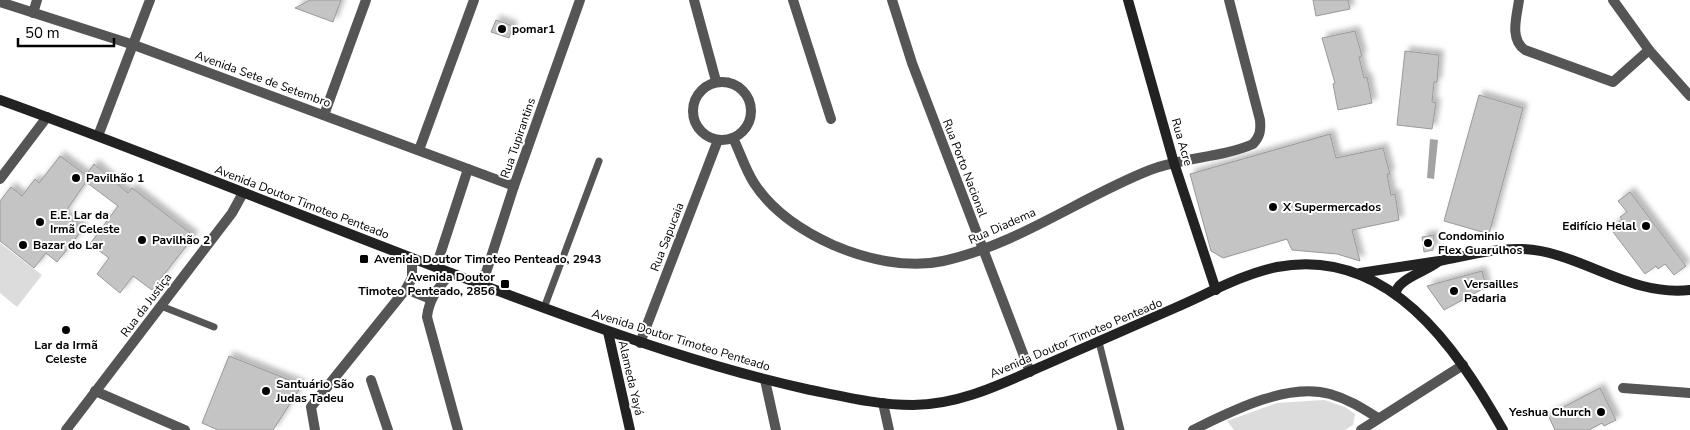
<svg xmlns="http://www.w3.org/2000/svg" width="1690" height="430" font-family="'Nunito Sans',sans-serif">
<style>
.green{fill:#dcdcdc}
.water{fill:#a3a3a3}
.building{fill:#c4c4c4;stroke:#999;filter:url(#shadow)}
.lines{fill:none;stroke-linecap:round;stroke-linejoin:round}
.lane{stroke:#555;stroke-width:7}
.street{stroke:#555;stroke-width:10}
.secondary{stroke:#222;stroke-width:10}
.poi-dot{fill:#000;stroke:#fff;stroke-width:2}
.labels{text-anchor:middle;stroke-width:4;stroke-linejoin:round;paint-order:stroke}
.poi-label{font-size:12px;font-weight:bold;fill:#000;stroke:#fff;text-anchor:start}
.street-label{font-size:12px;fill:#000;stroke:#fff}
</style>
<defs>
<filter id="shadow"><feDropShadow dx="4.5" dy="-4.5" stdDeviation="2.5" flood-color="#0004"/></filter>
</defs>
<rect width="100%" height="100%" fill="#fff"/>
<g class="green">
<polygon points="0,243 42,275 17,307 0,293"/>
<polygon points="1324,400 1345,407 1355,414 1353,425 1345,430 1234,430 1227,421 1277,403"/>
</g>
<polygon class="water" points="1430,139 1438,140 1434,179 1427,178"/>
<g class="building">
<polygon points="310,0 341,0 333,22 295,8"/>
<polygon points="1313,0 1348,0 1350,9 1316,16"/>
<polygon points="496,20 513,26 509,38 491,32"/>
<polygon points="1355,31 1362,56 1359,57 1364,78 1367,77 1372,103 1338,110 1333,84 1335,83 1322,38"/>
<polygon points="1405,51 1439,55 1437,82 1434,82 1432,102 1436,103 1432,129 1397,125"/>
<polygon points="1479,95 1523,108 1489,234 1444,221"/>
<polygon points="1330,134 1336,158 1383,148 1390,174 1387,174 1391,195 1395,194 1399,220 1352,230 1360,261 1337,254 1292,250 1287,239 1223,258 1211,251 1190,174"/>
<polygon points="60,156 86,175 94,164 128,193 132,188 194,236 152,290 133,276 120,293 97,274 109,258 90,244 118,206 86,182 64,214 83,229 57,262 46,253 34,268 0,241 0,201 11,187 22,196 35,179 39,183"/>
<polygon points="1630,192 1686,266 1674,275 1665,264 1658,269 1656,266 1645,274 1610,228 1622,220 1620,217 1627,212 1618,201"/>
<polygon points="1434,235 1433,250 1424,252 1422,237"/>
<polygon points="1482,271 1486,287 1444,310 1427,286"/>
<polygon points="229,356 302,385 273,430 218,430 202,423"/>
<polygon points="1600,388 1616,420 1604,426 1602,423 1589,430 1555,430 1548,415"/>
</g>
<g class="lines">
<g class="lane">
<polyline points="161,306 214,327"/>
<polyline points="544,308 599,161"/>
<polyline points="1099,342 1121,430"/>
</g>
<g class="street">
<polyline points="694,0 716,81"/>
<polyline points="793,0 831,119"/>
<polyline points="892,0 912,63 1030,372"/>
<path d="M 1519,0 C 1517,16 1509,39 1525,50 L 1613,82 L 1649,50"/>
<polyline points="1613,0 1649,50 1690,96"/>
<polyline points="0,2 134,45 514,186"/>
<polyline points="33,13 37,0"/>
<circle cx="722" cy="111" r="29"/>
<polyline points="324,115 366,0"/>
<polyline points="98,136 150,0"/>
<path d="M 733,138 C 740,152 745,169 754,183 C 772,211 802,231 833,245 C 866,259 907,269 943,261 C 1017,245 1081,197 1150,170 C 1183,157 1221,158 1253,144 C 1260,136 1261,131 1260,120 L 1229,0"/>
<polyline points="419,150 474,0"/>
<polyline points="0,179 47,117"/>
<polyline points="436,267 468,169"/>
<path d="M 451,273 C 439,287 429,298 427,317 L 458,430"/>
<polyline points="482,285 514,186 580,0"/>
<polyline points="406,289 431,299"/>
<polyline points="640,343 718,140"/>
<polyline points="371,380 388,430"/>
<polyline points="765,380 776,430"/>
<polyline points="1623,388 1690,393"/>
<polyline points="95,391 185,430"/>
<polyline points="883,403 889,430"/>
<polyline points="66,430 232,213 243,193"/>
<polyline points="315,430 311,407 406,289 412,278 412,258"/>
<path d="M 1193,430 C 1230,412 1287,382 1330,394 C 1348,399 1362,408 1378,418"/>
<polyline points="1361,430 1463,365"/>
</g>
<g class="secondary">
<polyline points="1128,0 1174,163 1216,290"/>
<path d="M 0,100 C 177,164 352,237 528,302 C 620,336 711,368 806,389 C 841,396 877,405 913,405 C 961,405 1005,382 1047,364 C 1091,345 1134,326 1177,307 C 1209,293 1243,274 1277,267 C 1388,246 1456,347 1503,430"/>
<path d="M 1360,273 C 1386,269 1412,265 1439,261 C 1466,256 1494,248 1522,249 C 1580,251 1628,297 1690,290"/>
<path d="M 1396,294 C 1395,280 1427,271 1438,262"/>
<polyline points="608,332 630,430"/>
</g>
</g>
<g class="poi-dot">
<circle cx="502" cy="29" r="5"/>
<circle cx="76" cy="178" r="5"/>
<circle cx="1273" cy="207" r="5"/>
<circle cx="40" cy="222" r="5"/>
<circle cx="1646" cy="226" r="5"/>
<circle cx="142" cy="240" r="5"/>
<circle cx="1428" cy="243" r="5"/>
<circle cx="23" cy="245" r="5"/>
<rect x="359" y="254" width="10" height="10" rx="2.5"/>
<rect x="500" y="279" width="10" height="10" rx="2.5"/>
<circle cx="1454" cy="291" r="5"/>
<circle cx="66" cy="330" r="5"/>
<circle cx="266" cy="391" r="5"/>
<circle cx="1601" cy="412" r="5"/>
</g>
<g class="labels">
<g class="poi-label">
<text x="512" y="33">pomar1</text>
<text x="86" y="182">Pavilhão 1</text>
<text x="1283" y="211">X Supermercados</text>
<text x="50" y="219">E.E. Lar da<tspan x="50" dy="14">Irmã Celeste</tspan></text>
<text x="1636" y="230" text-anchor="end">Edifício Helal</text>
<text x="1438" y="240">Condominio<tspan x="1438" dy="14">Flex Guarulhos</tspan></text>
<text x="152" y="244">Pavilhão 2</text>
<text x="33" y="249">Bazar do Lar</text>
<text x="374" y="263">Avenida Doutor Timoteo Penteado, 2943</text>
<text x="495" y="281" text-anchor="end">Avenida Doutor<tspan x="495" dy="14">Timoteo Penteado, 2856</tspan></text>
<text x="1464" y="288">Versailles<tspan x="1464" dy="14">Padaria</tspan></text>
<text x="66" y="349" text-anchor="middle">Lar da Irmã<tspan x="66" dy="14">Celeste</tspan></text>
<text x="276" y="388">Santuário São<tspan x="276" dy="14">Judas Tadeu</tspan></text>
<text x="1591" y="416" text-anchor="end">Yeshua Church</text>
</g>
<g class="street-label">
<text transform="translate(263 79) rotate(20)" y="4">Avenida Sete de Setembro</text>
<text transform="translate(518 138) rotate(-71)" y="4">Rua Tupirantins</text>
<text transform="translate(1182 142) rotate(74)" y="4">Rua Acre</text>
<text transform="translate(965 168) rotate(69)" y="4">Rua Porto Nacional</text>
<text transform="translate(302 202) rotate(21)" y="4">Avenida Doutor Timoteo Penteado</text>
<text transform="translate(1002 226) rotate(-24)" y="4">Rua Diadema</text>
<text transform="translate(667 237) rotate(-69)" y="4">Rua Sapucaia</text>
<text transform="translate(146 305) rotate(-53)" y="4">Rua da Justiça</text>
<text transform="translate(1076 338) rotate(-23)" y="4">Avenida Doutor Timoteo Penteado</text>
<text transform="translate(681 340) rotate(17)" y="4">Avenida Doutor Timoteo Penteado</text>
<text transform="translate(631 378) rotate(77)" y="4">Alameda Yayá</text>
</g>
</g>
<path d="M18 38v8h96v-8" fill="none" stroke="#000000" stroke-width="2.5"/>
<text x="25" y="38" font-size="15" fill="#000000" stroke="#ffffff" stroke-width="4" paint-order="stroke">50 m</text>
</svg>
